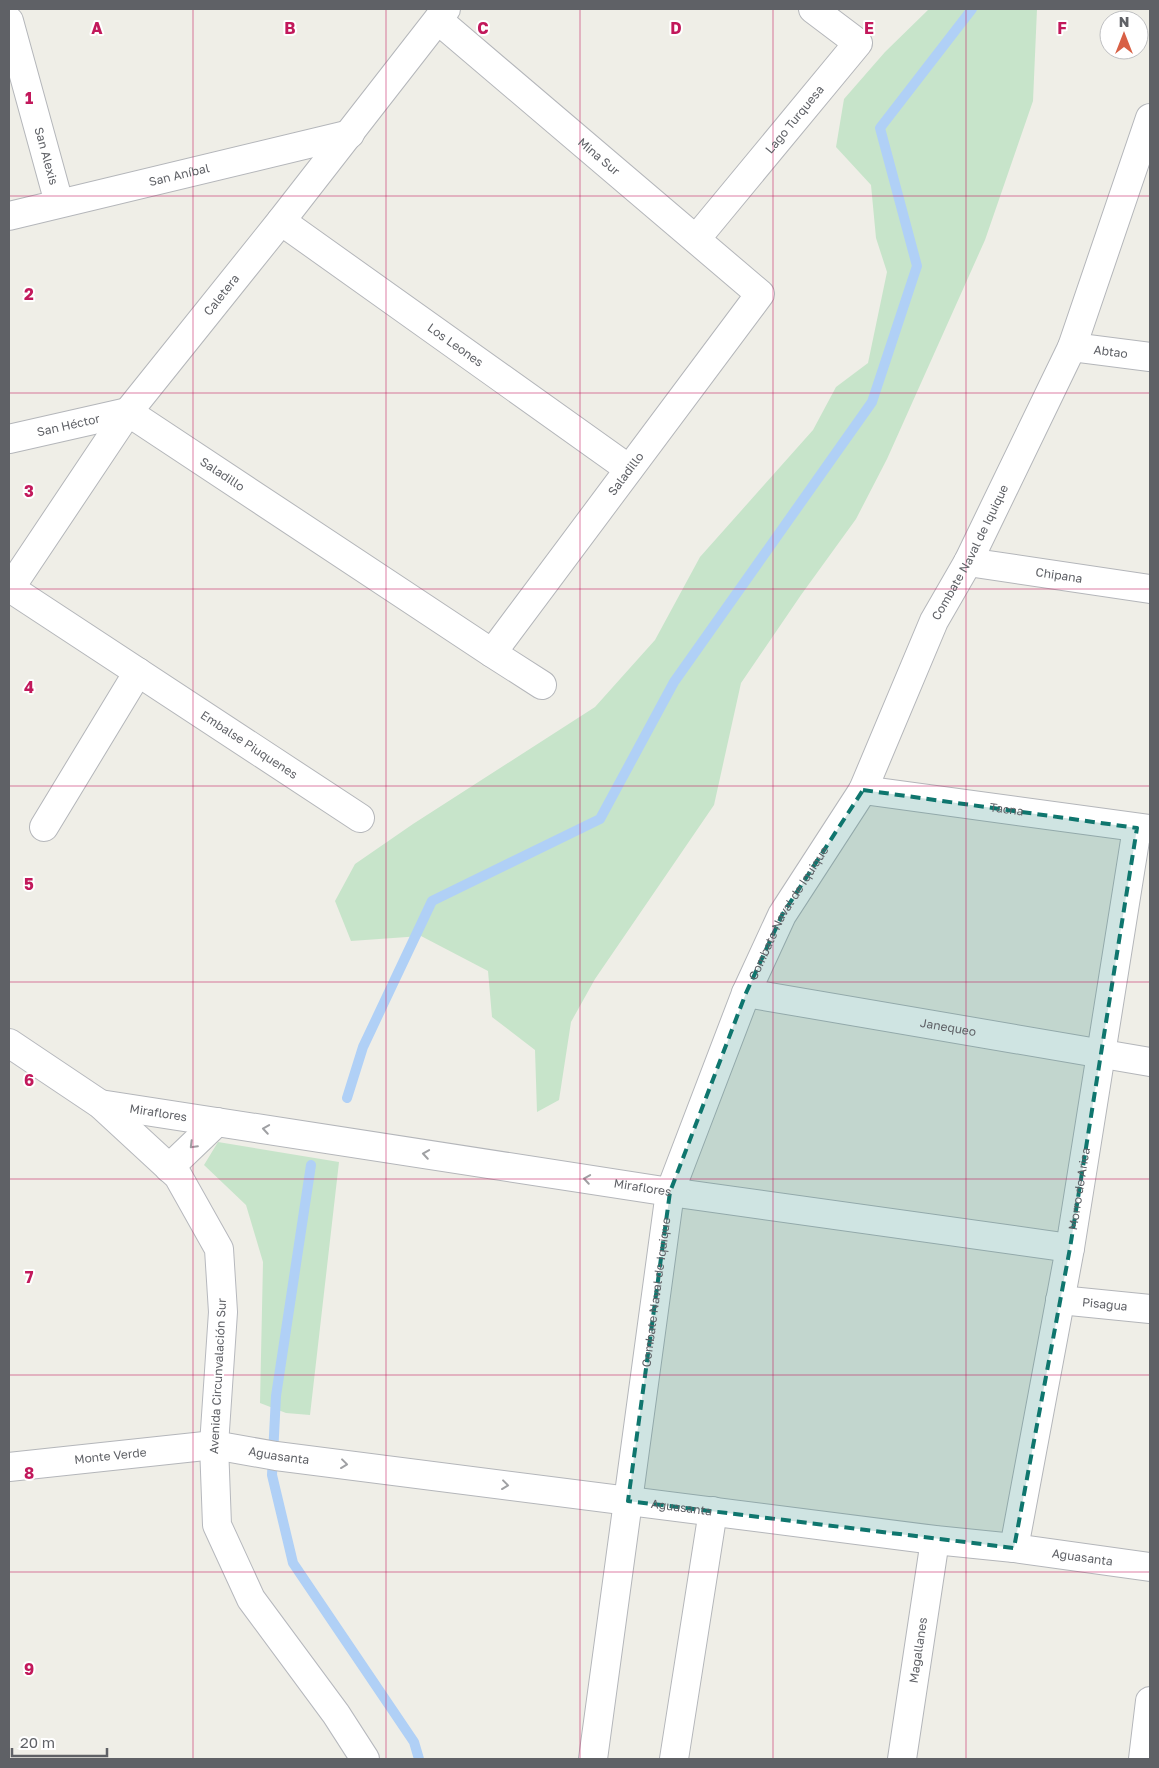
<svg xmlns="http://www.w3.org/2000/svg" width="1159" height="1768" font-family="'Golos Text',sans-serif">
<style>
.green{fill:#c7e4ca}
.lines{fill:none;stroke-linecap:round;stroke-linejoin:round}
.stream{stroke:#b0d0f6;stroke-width:10}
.street-casing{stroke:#b4b6ba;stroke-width:30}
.secondary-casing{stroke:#b6b8bd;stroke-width:30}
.street{stroke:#fff;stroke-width:28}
.secondary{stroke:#fff;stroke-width:28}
.oneway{stroke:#9fa0a3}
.marked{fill:#0f766e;fill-opacity:0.2;stroke:#0f766e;stroke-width:4;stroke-dasharray:10 6;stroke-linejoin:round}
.grid{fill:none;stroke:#c2185b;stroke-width:1;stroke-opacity:0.55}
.labels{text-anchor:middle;stroke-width:4;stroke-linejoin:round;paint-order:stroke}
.street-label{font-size:12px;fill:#5f6166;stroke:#fff}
.grid-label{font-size:16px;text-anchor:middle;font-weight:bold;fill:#c2185b;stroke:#fff;stroke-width:4;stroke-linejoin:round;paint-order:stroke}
</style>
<rect width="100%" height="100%" fill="#efeee7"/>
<g class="green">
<polygon points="929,9 1037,9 1033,101 985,240 887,459 856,519 801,595 741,683 714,805 595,979 571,1022 559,1100 537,1112 535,1050 492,1017 488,971 421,936 351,941 335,901 355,864 413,824 595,707 655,640 700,557 813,430 836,387 868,363 887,272 876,238 871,185 836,147 844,99 885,52"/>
<polygon points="218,1142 339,1162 310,1415 286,1413 260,1403 263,1262 246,1205 204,1165"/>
</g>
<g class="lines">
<g class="stream">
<polyline points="347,1098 363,1047 432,901 600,819 674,682 872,402 917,266 880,128 972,9"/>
<polyline points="311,1165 276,1396 272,1475 293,1563 414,1742 419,1759"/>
</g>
<g class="street-casing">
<g id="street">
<path id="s1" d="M 438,20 L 760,294 L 492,653"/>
<path id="s2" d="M 9,21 L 59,203"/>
<path id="s3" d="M 9,216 L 350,134"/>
<path id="s4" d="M 281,221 L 629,469"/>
<path id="s5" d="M 696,239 L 858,43 L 813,9"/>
<path id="s6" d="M 1072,347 L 1150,357"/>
<path id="s7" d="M 9,439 L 128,412 L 492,653 L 542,685"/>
<path id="s8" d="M 968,562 L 1150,589"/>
<path id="s9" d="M 10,588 L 360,818"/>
<path id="s10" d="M 9,590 L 128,412 L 281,221 L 446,9"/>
<path id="s11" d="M 863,790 L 1150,829"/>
<polyline points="44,827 138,672"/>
<path id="s12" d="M 746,993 L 1150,1062"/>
<path id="s13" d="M 100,1104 L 670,1192 L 1070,1248"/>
<polyline points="169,1168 217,1122"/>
<path id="s14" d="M 1060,1300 L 1150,1309"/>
<path id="s15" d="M 9,1467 L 214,1445 L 276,1456 L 935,1540 L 1014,1548 L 1150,1567"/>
<path id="s16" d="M 1014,1548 L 1070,1248 L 1137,828"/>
<path id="s17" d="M 593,1759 L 670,1192 L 746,993 L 782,915 L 863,790 L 934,621 L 968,562 L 1072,347 L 1150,118"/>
<polyline points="674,1759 713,1511"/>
<path id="s18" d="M 902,1759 L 935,1540"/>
<polyline points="1143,1759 1150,1701"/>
</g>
</g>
<g class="secondary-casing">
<polyline id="secondary" points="9,1043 100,1104 178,1176 219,1249 223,1312 214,1445 217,1525 251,1599 336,1714 365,1759"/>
</g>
<use href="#street" class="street"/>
<use href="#secondary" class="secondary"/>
</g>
<defs><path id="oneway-chevron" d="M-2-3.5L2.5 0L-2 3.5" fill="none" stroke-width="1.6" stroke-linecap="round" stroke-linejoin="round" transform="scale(1.25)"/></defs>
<g class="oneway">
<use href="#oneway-chevron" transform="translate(266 1129) rotate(-171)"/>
<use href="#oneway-chevron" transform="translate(193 1145) rotate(135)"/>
<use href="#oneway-chevron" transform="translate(426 1154) rotate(-171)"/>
<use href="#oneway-chevron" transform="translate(587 1179) rotate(-171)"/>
<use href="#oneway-chevron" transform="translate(344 1464) rotate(7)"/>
<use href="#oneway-chevron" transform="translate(505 1485) rotate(7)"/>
</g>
<path class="marked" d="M 863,790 L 1137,828 L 1070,1248 L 1014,1548 L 628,1501 L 670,1192 L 746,993 L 782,915 Z"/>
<path class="grid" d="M 193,9 L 193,1759M 386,9 L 386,1759M 580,9 L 580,1759M 773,9 L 773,1759M 966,9 L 966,1759M 9,196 L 1150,196M 9,393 L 1150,393M 9,589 L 1150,589M 9,786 L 1150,786M 9,982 L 1150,982M 9,1179 L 1150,1179M 9,1375 L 1150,1375M 9,1572 L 1150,1572"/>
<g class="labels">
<g class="street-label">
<text dy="4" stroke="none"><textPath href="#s5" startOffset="155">Lago Turquesa</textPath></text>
<text dy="4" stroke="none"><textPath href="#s2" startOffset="140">San Alexis</textPath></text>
<text dy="4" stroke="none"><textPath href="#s1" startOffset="211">Mina Sur</textPath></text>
<text dy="4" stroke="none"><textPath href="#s3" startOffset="175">San Aníbal</textPath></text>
<text dy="4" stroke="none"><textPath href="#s10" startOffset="364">Caletera</textPath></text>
<text dy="4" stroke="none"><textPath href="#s4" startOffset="214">Los Leones</textPath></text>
<text dy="4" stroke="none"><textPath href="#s6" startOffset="39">Abtao</textPath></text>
<text dy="4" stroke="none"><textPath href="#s7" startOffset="61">San Héctor</textPath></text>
<text transform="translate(626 474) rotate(-53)" y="4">Saladillo</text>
<text dy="4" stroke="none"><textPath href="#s7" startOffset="235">Saladillo</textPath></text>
<text dy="4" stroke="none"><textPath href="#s17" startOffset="1281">Combate Naval de Iquique</textPath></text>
<text dy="4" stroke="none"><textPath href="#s8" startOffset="92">Chipana</textPath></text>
<text dy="4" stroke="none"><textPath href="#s9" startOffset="286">Embalse Piuquenes</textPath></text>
<text dy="4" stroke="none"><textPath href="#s11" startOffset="145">Tacna</textPath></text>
<text dy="4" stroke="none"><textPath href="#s17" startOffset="876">Combate Naval de Iquique</textPath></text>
<text dy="4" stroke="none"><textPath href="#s12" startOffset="205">Janequeo</textPath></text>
<text dy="4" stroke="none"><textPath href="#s13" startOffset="59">Miraflores</textPath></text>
<text dy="4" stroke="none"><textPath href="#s13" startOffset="549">Miraflores</textPath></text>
<text dy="4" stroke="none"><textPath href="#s16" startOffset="365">Morro de Arica</textPath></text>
<text dy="4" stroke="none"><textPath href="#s17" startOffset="471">Combate Naval de Iquique</textPath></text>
<text dy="4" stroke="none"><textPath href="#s14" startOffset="45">Pisagua</textPath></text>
<text transform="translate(218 1376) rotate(-87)" y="4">Avenida Circunvalación Sur</text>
<text dy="4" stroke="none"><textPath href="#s15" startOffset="272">Aguasanta</textPath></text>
<text dy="4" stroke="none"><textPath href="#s15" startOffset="102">Monte Verde</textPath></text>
<text dy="4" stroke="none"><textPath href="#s15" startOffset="678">Aguasanta</textPath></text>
<text dy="4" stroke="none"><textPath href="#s15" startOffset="1082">Aguasanta</textPath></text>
<text dy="4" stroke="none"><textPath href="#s18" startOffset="110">Magallanes</textPath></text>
</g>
</g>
<g class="grid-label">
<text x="97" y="34">A</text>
<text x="290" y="34">B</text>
<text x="483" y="34">C</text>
<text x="676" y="34">D</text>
<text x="869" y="34">E</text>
<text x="1062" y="34">F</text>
<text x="29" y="104">1</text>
<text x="29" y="300">2</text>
<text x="29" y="497">3</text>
<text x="29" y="693">4</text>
<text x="29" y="890">5</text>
<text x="29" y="1086">6</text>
<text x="29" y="1283">7</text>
<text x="29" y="1479">8</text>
<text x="29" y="1675">9</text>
</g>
<rect width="1159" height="1768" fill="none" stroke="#5f6166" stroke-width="20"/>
<g transform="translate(1124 35)"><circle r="24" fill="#ffffff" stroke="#bfc0c2"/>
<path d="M0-4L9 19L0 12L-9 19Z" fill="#d86045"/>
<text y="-8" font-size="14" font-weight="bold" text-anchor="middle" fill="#5f6166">N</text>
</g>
<path d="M12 1748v8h95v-8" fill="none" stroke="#5f6166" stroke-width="2.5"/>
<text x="20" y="1748" font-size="15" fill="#5f6166" stroke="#ffffff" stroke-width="4" paint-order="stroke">20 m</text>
</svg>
